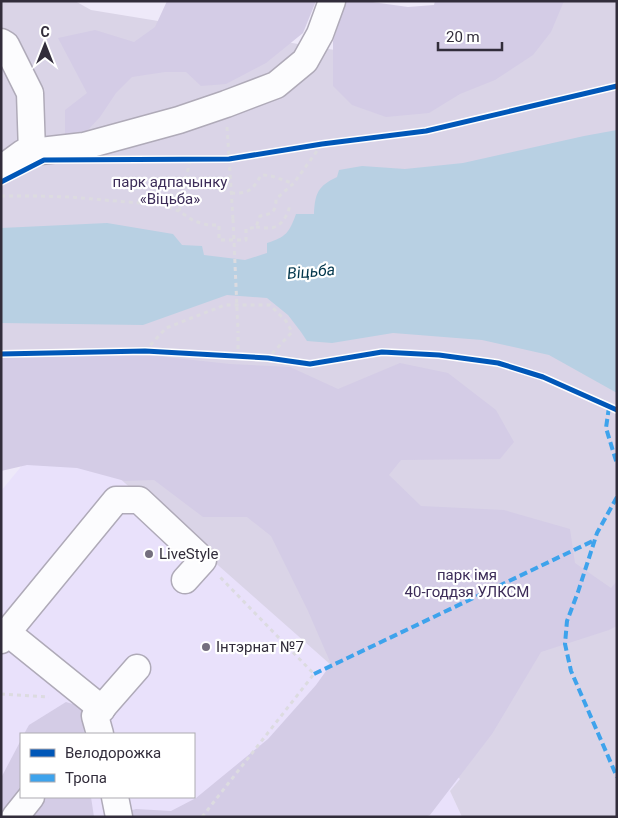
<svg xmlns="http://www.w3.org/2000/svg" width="618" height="818" font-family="Roboto,sans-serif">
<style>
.built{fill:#e9e1fb;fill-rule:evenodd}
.green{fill:#dad4e7}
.forest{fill:#d4cce6}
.water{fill:#b8d0e3}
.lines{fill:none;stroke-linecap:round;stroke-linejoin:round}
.minor-casing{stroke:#afaab8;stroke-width:29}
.path{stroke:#dcdbe0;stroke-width:3;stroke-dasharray:4 4;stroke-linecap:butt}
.minor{stroke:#fcfcfe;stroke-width:26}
.path-bridge{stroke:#dcdbe0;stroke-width:3;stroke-dasharray:4 4;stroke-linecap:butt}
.quiet{stroke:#3ea3ec;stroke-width:4;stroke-dasharray:8 4;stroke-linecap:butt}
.cycleway-casing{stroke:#fff;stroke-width:8}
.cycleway{stroke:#0057b8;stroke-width:5}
.poi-dot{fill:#746f7e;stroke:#fff;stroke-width:2}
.labels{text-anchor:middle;stroke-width:4.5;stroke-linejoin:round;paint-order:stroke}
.park-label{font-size:15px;fill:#3c2c58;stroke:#fff}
.poi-label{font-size:15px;fill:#322d3b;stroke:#fff;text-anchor:start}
.water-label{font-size:16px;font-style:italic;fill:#03374c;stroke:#fff}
</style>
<rect width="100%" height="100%" fill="#eee9f9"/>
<path class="built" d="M 57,423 L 125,481 L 461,779 L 450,791 L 462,817 L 1,817 L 1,491 ZM 21,734 L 194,734 L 194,797 L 21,797 Z"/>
<polygon class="green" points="1,1 75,1 91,10 396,60 513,1 617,1 617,817 462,817 450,791 460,779 57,423 1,471"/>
<g class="forest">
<polygon points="167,1 316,1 303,33 266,63 226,84 201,86 186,72 165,72 132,77 116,93 100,117 87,131 65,134 65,110 87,93 58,38 95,30 134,42 155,27"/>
<polygon points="346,1 365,1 408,7 434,5 435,1 564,1 551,32 533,55 495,80 460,94 429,113 386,117 352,105 333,86 333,41"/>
<polygon points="1,355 156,356 230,364 290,367 338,389 400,363 448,373 496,410 514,442 500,459 401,460 389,475 421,506 504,510 570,529 575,563 611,588 617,581 617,626 609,630 541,652 492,734 430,815 425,817 108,817 136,809 171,811 196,798 268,739 316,685 331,664 308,611 271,536 247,517 203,517 154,480 125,481 77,468 27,465 1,471"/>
<polygon points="66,702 83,707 84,734 24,734 29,725"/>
<polygon points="21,740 21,797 91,797 94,817 1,817 1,778"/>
</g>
<path class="water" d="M 617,130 L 617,393 L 549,355 L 482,340 L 393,333 L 332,343 L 307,341 L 301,332 L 288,315 L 267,298 L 227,295 L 143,325 L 1,323 L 1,228 L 107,223 L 173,234 L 182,245 L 202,246 L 204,255 L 245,260 L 267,253 L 267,243 C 286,237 289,233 296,214 L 314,214 C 315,193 318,186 337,177 L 339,170 L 362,166 L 405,169 L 463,163 L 584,136 Z"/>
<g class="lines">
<g class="minor-casing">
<g id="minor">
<polyline points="1,42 6,45 30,93 32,152"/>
<polyline points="1,169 23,153 84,146 179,120 226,104 276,85 305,61 320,34 332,1"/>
<polyline points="8,633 102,709"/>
<polyline points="1,640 116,500 139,500 203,560 185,580"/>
<polyline points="100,734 95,716 137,668"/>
<polyline points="115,797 119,817"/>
<polyline points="15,817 31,797"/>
</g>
</g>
<g class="path">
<polyline points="227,127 233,219"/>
<polyline points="129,159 229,159 322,144 426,131 617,86"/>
<path d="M 231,193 C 248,194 253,190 261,175 C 275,175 280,180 293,183"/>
<path d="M 1,196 L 37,196 L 69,197 L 163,205 L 179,211 L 194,221 L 208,225 L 219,225 L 219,240 L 246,240 L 246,229 L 256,227 L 260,216 C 272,214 276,212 276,199 L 294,183 L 322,144"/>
<polyline points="179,211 190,160"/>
<path d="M 256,227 C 260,227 265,228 269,228 C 281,228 288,215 290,205"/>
<polyline points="145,351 166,328 225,305 270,305 286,321 292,332 268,358"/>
<polyline points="1,354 145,351 268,358 310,364 382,352 439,355 498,363 543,377 617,410"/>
<polyline points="238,357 238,331"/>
<polyline points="1,694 49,697"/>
<polyline points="202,817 314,674 219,576"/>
</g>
<use href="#minor" class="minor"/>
<polyline class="path-bridge" points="233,219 238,331"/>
<g class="quiet">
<polyline points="609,407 606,428 617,464"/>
<polyline points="617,497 597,533 578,592 567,621 565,644 571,671 617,777"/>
<polyline points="314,674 595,540"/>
</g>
<g class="cycleway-casing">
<g id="cycleway">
<polyline points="1,182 44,160 229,159 322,144 426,131 617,86"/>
<polyline points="1,354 145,351 268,358 310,364 382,352 439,355 498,363 543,377 617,410"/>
</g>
</g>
<use href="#cycleway" class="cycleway"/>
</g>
<g class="poi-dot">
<circle cx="149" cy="554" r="5"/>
<circle cx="206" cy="647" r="5"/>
</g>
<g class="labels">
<g class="park-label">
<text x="170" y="187">парк адпачынку<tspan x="170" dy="17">«Віцьба»</tspan></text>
<text x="467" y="580">парк імя<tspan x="467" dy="17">40-годдзя УЛКСМ</tspan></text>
</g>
<g class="poi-label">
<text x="159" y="559">LiveStyle</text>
<text x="216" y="652">Інтэрнат №7</text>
</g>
<g class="water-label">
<text transform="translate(311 271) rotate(-5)" y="6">Віцьба</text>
</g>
</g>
<rect width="618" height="818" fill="none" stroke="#322d3b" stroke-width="5"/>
<rect x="20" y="733" width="175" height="65" fill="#ffffff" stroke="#adabb1"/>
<rect x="30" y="749" width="25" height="8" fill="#0057b8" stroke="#adabb1"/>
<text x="65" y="758" font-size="15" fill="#322d3b">Велодорожка</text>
<rect x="30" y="774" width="25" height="8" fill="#3ea3ec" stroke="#adabb1"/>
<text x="65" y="783" font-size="15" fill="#322d3b">Тропа</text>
<g transform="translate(45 45)" stroke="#ffffff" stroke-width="4" paint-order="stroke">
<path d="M0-4L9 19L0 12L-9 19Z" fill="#322d3b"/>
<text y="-8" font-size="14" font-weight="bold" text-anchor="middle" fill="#322d3b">С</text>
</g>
<path d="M438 42v8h64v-8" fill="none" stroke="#322d3b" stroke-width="2.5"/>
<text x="446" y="42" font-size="15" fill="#322d3b" stroke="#ffffff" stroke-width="4" paint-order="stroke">20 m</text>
</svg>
